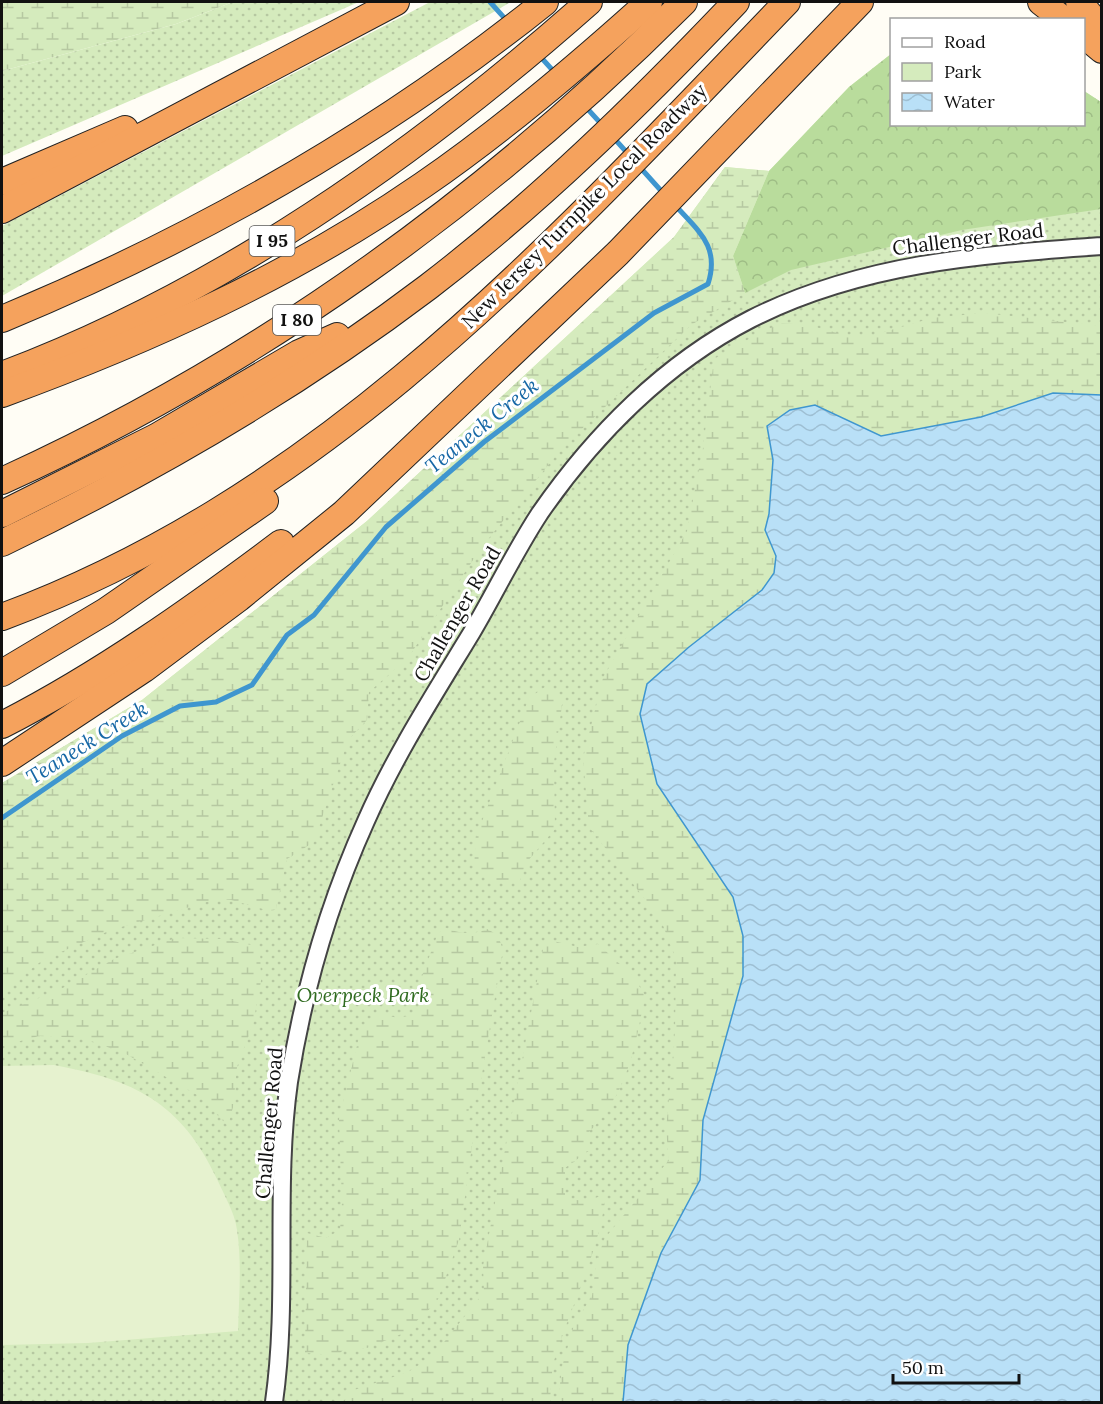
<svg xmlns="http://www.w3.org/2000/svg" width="1103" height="1404" font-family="Lora,serif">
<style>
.green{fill:url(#green-dots)}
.forest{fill:url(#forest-crowns)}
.wetland{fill:url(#wetland-marsh)}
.pitch{fill:#e6f2cf}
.water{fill:url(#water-waves);stroke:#3f96cf;stroke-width:1.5}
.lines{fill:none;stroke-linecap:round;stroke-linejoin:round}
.stream{stroke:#3f96cf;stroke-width:5}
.minor-casing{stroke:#444;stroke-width:20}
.highway-casing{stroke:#222;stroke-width:28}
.minor{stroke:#fff;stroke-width:16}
.highway{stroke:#f5a25d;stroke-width:26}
.labels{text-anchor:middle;stroke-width:6;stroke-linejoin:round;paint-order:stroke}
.shield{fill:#fff;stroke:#585858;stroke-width:1.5}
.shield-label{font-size:18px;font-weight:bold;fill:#111}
.street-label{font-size:20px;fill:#111;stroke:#fff}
.park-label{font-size:20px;font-style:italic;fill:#2f6b1f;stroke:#fff}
.water-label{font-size:21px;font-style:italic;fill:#1768a6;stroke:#fff}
</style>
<defs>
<pattern id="green-dots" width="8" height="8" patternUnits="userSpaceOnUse" patternTransform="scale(1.5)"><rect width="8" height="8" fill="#d5ebbd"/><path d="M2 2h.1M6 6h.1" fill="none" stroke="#b6c8a1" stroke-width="1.8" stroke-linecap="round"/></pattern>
<pattern id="forest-crowns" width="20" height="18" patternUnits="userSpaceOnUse" patternTransform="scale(1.5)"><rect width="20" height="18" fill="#b9dc9c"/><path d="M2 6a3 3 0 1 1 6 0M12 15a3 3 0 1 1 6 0" fill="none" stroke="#9ebc85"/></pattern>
<pattern id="wetland-marsh" width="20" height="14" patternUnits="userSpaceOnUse" patternTransform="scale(1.5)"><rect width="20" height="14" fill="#d5ebbd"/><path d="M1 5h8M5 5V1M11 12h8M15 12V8" fill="none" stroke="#b6c8a1"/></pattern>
<pattern id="water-waves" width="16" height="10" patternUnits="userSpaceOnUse" patternTransform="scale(1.5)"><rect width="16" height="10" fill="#b9e0f7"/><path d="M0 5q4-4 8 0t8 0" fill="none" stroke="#9ebfd3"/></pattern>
</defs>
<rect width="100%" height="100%" fill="#fffdf5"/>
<g class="green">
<polygon points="233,2 359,2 2,156 2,71 176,24"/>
<polygon points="430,2 511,2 2,296 2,226"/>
<polygon points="891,54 892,124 1084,124 1084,91 1101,102 1101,395 1053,393 733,897 628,1345 623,1402 2,1402 2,783 142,700 367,521 674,237 725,167 769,171 849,87"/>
</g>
<polygon class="forest" points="891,54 892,124 1084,124 1084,91 1101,102 1101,209 962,230 791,270 745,293 733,256 769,171 849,87"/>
<g class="wetland">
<polygon points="2,2 233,2 176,24 2,71"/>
<polygon points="725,167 769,171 733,256 745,293 691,325 562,448 481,548 408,658 369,692 367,720 348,740 314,842 287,859 276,909 270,911 231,900 217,899 111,930 43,960 2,991 2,783 142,700 367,521 674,237"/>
<polygon points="984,313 1101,326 1101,395 1053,393 981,417 881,436 815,405 767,426 773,460 769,514 765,530 776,556 774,573 762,590 689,647 647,684 657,784 733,897 743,936 743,976 703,1120 700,1180 661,1253 628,1345 623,1402 558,1402 562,1367 574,1325 592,1296 597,1257 605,1238 669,1160 666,1130 675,1031 676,960 661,920 589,827 583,758 603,678 687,531 703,448 714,359 737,345 781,323 808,325 852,337 867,337 932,318"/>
<polygon points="548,685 563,698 554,762 555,829 526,863 519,883 494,883 474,868 476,837 529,698"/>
<path d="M 446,928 C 461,934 473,935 487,929 L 498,935 L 503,950 L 480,1086 L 470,1100 L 467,1122 L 473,1139 L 459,1240 L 437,1302 L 404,1333 L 367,1348 L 343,1350 L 333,1360 L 321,1354 L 305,1353 L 307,1233 L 326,1238 L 340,1230 L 342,1203 L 339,1119 L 361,1029 L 380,1013 L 397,1018 L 414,1015 L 421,1005 L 414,998 L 438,933 Z"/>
<polygon points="176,938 224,939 260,947 261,981 253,1024 237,1067 233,1107 228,1126 199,1096 126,1054 83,1038 39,1036 2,1046 2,1013 61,989 114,959"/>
<path d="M 545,939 L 578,947 L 598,944 L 634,977 L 645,996 C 635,1046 628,1094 589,1132 L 590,1150 L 565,1168 L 565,1199 L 587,1201 L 606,1194 C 599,1253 571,1305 554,1361 C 551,1374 551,1389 550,1402 L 344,1402 L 351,1391 L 408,1372 L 433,1356 L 484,1292 L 483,1266 Z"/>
</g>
<path class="pitch" d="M 54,1065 C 134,1080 181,1102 217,1179 C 224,1195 235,1213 237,1230 C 242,1263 239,1298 238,1331 L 88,1343 L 2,1345 L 2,1066 Z"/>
<polygon class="water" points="1053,393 1101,395 1101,1402 623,1402 628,1345 661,1253 700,1180 703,1120 743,976 743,936 733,897 657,784 640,714 647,684 689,647 762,590 774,573 776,556 765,530 769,514 773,460 767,426 790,410 815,405 881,436 981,417"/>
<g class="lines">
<g class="stream">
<polyline points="490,2 509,23"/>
<polyline points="538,54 556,74"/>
<polyline points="584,105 604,127"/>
<polyline points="612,136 630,156"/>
<polyline points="638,165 664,194"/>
<path d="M 2,818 L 122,736 L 180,706 L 216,702 L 252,685 L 287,635 L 314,615 L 386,527 L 484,442 L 654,313 L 708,284 C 720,246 699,232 675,205"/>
</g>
<g class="minor-casing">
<path id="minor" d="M 274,1402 C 289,1297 274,1188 289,1082 C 303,993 329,903 366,821 C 395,755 435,693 472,632 C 495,593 515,551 540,513 C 594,435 665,363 751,319 C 862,263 979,255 1102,246"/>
</g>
<g class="highway-casing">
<g id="highway">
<polyline points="1041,2 1064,20"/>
<polyline points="1079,2 1102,29"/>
<polyline points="1084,35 1102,50"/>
<polyline points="2,182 125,129"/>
<polyline points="2,210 396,2"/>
<path d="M 2,319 C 195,239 382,133 545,2"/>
<path d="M 2,375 C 220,293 415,156 589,2"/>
<path d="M 2,394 C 150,340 293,275 423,185 C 503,130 577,67 649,2"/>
<path d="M 2,481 C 257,365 486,200 684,2"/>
<polyline points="2,514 156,437 299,353 337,336"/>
<path d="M 2,543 C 151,471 296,387 428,287 C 539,202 640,103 736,2"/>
<path d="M 2,617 C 328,496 553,245 787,2"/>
<polyline points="2,673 106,611 265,501"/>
<path d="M 2,725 C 100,675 193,609 281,543"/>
<polyline points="2,763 144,669 239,598 344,513 618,253 860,2"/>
</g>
</g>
<use href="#minor" class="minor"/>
<use href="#highway" class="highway"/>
</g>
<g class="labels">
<g class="shield">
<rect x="249.5" y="226" width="45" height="30" rx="4.5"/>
<rect x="273" y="305" width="48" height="30" rx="4.5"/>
</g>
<g class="shield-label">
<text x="272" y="247">I 95</text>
<text x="297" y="326">I 80</text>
</g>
<g class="street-label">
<text transform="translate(584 206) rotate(-45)" y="7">New Jersey Turnpike Local Roadway</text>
<text transform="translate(968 239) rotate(-7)" y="7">Challenger Road</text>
<text transform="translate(457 614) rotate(-60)" y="7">Challenger Road</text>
<text transform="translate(269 1123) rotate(-85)" y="7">Challenger Road</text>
</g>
<g class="park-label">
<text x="363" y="1002">Overpeck Park</text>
</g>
<g class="water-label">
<text transform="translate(482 426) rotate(-39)" y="7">Teaneck Creek</text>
<text transform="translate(87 743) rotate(-32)" y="7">Teaneck Creek</text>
</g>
</g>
<rect width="1103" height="1404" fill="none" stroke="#111111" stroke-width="6"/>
<rect x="890" y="18" width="195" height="108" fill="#ffffff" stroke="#a0a0a0" stroke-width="1.5"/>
<rect x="902" y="38" width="30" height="9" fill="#ffffff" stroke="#a0a0a0" stroke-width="1.5"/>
<text x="944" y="48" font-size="18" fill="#111111">Road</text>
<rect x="902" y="63" width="30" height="18" fill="#d5ebbd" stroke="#a0a0a0" stroke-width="1.5"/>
<text x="944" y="78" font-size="18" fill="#111111">Park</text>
<rect x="902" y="93" width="30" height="18" fill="url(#water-waves)" stroke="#a0a0a0" stroke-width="1.5"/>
<text x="944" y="108" font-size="18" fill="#111111">Water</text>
<path d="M893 1374v9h126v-9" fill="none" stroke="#111111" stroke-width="3"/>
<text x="902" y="1374" font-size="18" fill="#111111" stroke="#ffffff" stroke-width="4.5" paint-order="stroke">50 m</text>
</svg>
